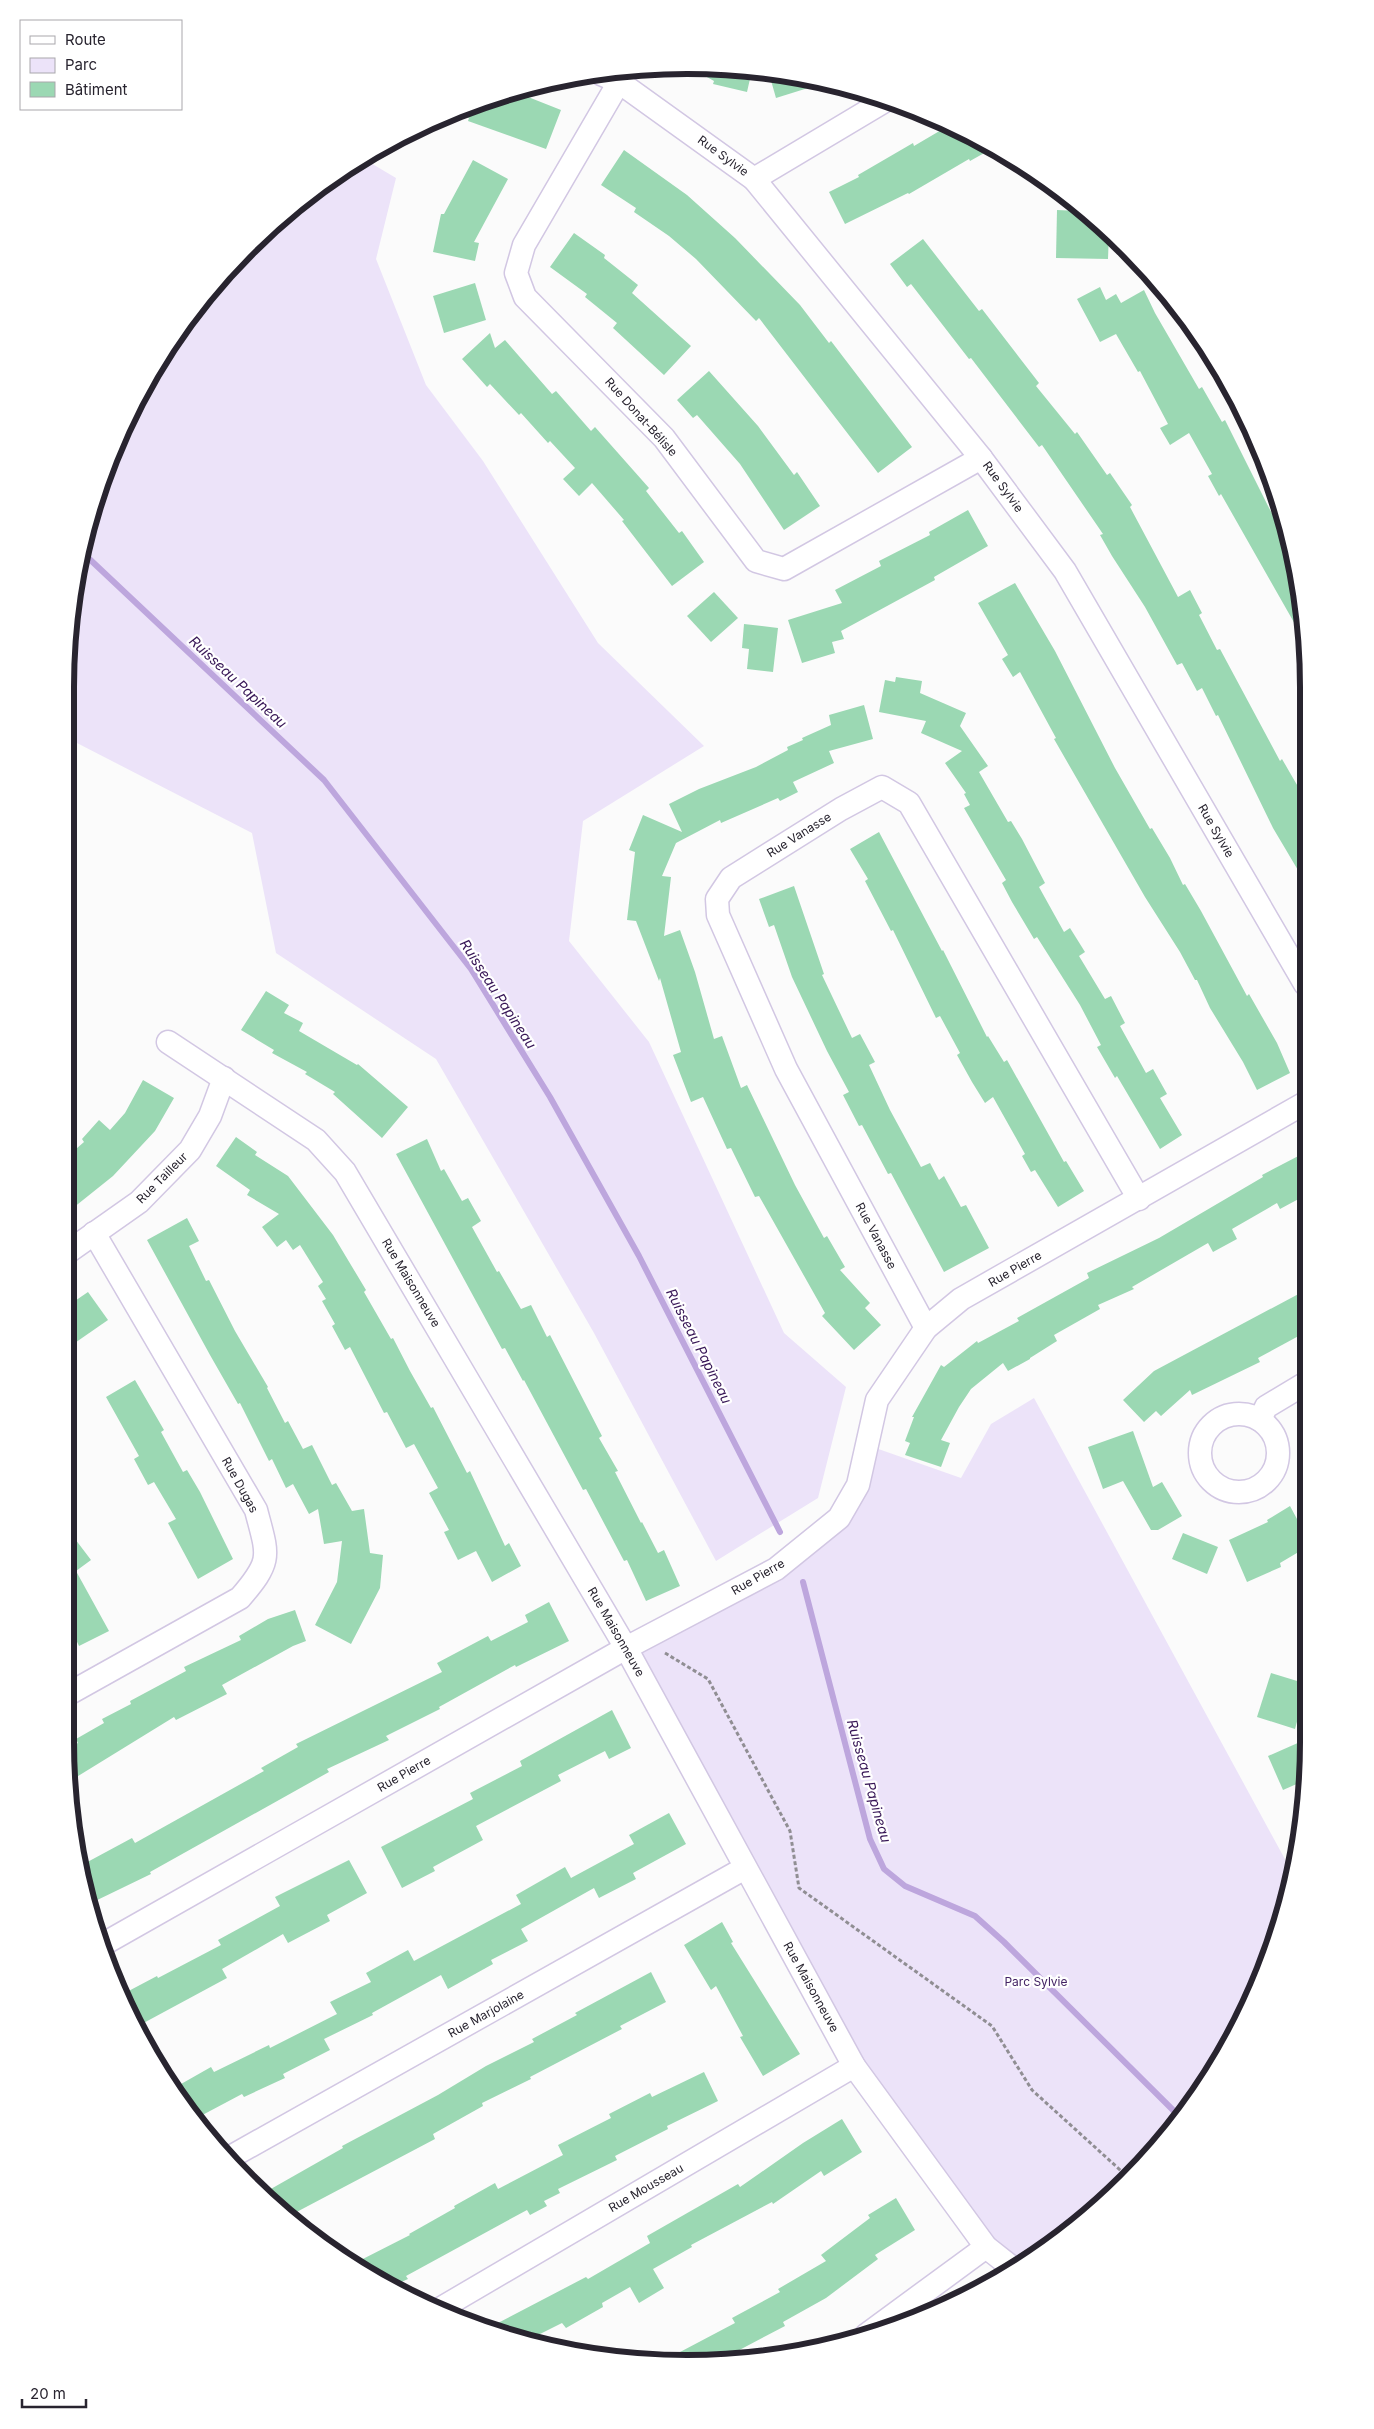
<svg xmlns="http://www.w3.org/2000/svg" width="1374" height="2429" font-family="Inter,sans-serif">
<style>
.green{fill:#ece3f9}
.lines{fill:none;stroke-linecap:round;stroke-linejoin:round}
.stream{stroke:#bda6dd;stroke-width:6}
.building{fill:#9bd8b3}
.minor-casing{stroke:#d2c7e3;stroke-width:25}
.path{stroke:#908e93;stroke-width:3;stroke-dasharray:4 2.5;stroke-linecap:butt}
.minor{stroke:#fff;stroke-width:22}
.labels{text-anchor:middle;stroke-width:4.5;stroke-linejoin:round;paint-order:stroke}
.street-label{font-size:12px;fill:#28242f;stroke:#fff}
.park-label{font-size:12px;fill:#432364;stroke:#fff}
.water-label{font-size:14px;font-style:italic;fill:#371656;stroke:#fff}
.rim{fill:none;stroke:#28242f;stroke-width:6}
</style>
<rect width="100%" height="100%" fill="#fbfbfb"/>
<g class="green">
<polygon points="364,159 396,178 376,259 426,385 483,461 598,643 704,746 583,821 569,941 649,1042 784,1333 846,1387 818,1498 716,1561 594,1333 436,1059 276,953 252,833 75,742 67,730 66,647 86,526 148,376 220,277 309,193"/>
<polygon points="1034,1398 1293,1874 1288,1903 1226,2053 1155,2152 1097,2210 1014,2269 854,2066 626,1648 839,1518 867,1445 961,1478 991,1424"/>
</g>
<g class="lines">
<g class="stream">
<polyline points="82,552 324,780 471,969 550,1097 639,1256 780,1532"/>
<polyline points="803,1582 870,1839 884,1869 905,1886 975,1916 1004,1942 1180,2117"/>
</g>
</g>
<g class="building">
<polygon points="691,68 716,69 752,70 747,92 713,84 714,81"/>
<polygon points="768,70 824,83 776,98"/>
<polygon points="513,91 561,110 546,149 468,121 469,118 455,113"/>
<polygon points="948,126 995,147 970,161 969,159 909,194 908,193 845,224 829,192 859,177 858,175 913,143 914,146"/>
<polygon points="624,150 687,195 735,238 800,305 829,343 831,341 912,447 878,473 759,318 756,321 696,259 669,236 634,212 636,208 601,185"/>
<polygon points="473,160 508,179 474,242 479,243 475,261 433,252 441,214 444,214"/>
<polygon points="1057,210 1079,211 1109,233 1108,259 1056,258"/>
<polygon points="574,233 605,255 604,258 638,285 632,293 691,346 664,375 613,328 617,323 585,297 587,294 550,267"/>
<polygon points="923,239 979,311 982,309 1039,383 1036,386 1075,434 1077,432 1107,475 1110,473 1132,505 1130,507 1178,597 1190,590 1202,613 1199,615 1217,650 1220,649 1280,761 1282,759 1304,797 1305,882 1273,828 1218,715 1216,716 1202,688 1197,691 1182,663 1177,665 1145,607 1112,556 1100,535 1103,534 1042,445 1039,447 971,358 969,359 911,284 907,287 890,264"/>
<polygon points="475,283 486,320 444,333 433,296"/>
<polygon points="1100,287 1106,300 1116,294 1121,303 1144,290 1155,313 1199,389 1202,387 1222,422 1225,420 1268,506 1281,530 1285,527 1304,606 1304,640 1221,494 1219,496 1208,476 1212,474 1189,433 1170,445 1160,428 1168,424 1140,371 1138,372 1116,334 1100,342 1077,299"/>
<polygon points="490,333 495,348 505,340 552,394 556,391 591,431 595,427 649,488 646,491 679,533 682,531 704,562 672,586 622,521 624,520 592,483 579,496 563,479 575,468 550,441 548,443 521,413 519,415 490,384 487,387 462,359"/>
<polygon points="709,371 758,426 794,475 797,472 820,506 784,530 740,464 697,415 693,418 677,400"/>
<polygon points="968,510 988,546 934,577 935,580 841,631 844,639 832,642 835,653 802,663 788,620 842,603 835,590 881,566 879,561 930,535 929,532"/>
<polygon points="1015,583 1055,651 1115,768 1150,829 1152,828 1170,858 1183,885 1185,884 1201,911 1247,996 1249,994 1277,1043 1290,1073 1257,1090 1243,1062 1210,1008 1197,980 1195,980 1180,952 1145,897 1054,739 1056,738 1020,672 1013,677 1002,659 1008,655 978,603"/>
<polygon points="714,592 738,618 711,642 687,616"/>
<polygon points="744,624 778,628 773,672 747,669 749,649 742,648"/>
<polygon points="896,677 922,681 920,693 966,713 960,726 988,766 979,772 1008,822 1011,821 1022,839 1045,883 1039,887 1064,932 1070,928 1085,952 1079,956 1105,999 1111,996 1125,1023 1120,1026 1146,1073 1153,1069 1167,1094 1160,1098 1182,1135 1160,1149 1117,1076 1115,1078 1097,1047 1101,1045 1080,1005 1037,937 1034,939 1012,902 1002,883 1006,880 964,808 970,805 964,794 966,793 945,763 962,751 921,733 926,721 879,712 885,680 895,682"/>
<polygon points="864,705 873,739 829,751 834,763 793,782 798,792 780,801 778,798 721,823 720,820 676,843 662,876 671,877 664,936 680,930 695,972 714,1039 722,1036 741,1088 747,1085 795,1185 824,1238 827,1236 845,1267 840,1270 870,1303 865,1308 881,1325 854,1350 822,1316 825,1313 759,1196 755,1197 731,1148 727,1149 703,1097 691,1102 673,1055 681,1052 660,978 659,981 636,921 627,920 635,852 629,850 643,815 682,832 669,804 699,789 756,767 788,750 787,747 803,740 802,738 831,725 829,715"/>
<polygon points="879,832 942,951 943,950 987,1037 988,1036 1004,1062 1007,1060 1064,1162 1066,1161 1084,1191 1058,1207 1035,1170 1031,1172 1022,1156 1025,1154 993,1097 985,1103 972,1082 957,1055 960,1053 940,1016 936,1018 893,930 891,931 865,881 868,879 850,849"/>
<polygon points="794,886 824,974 822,975 852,1038 860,1034 875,1062 869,1065 890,1110 921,1167 930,1163 939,1180 944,1176 961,1207 966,1205 989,1248 944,1272 891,1173 888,1174 862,1125 859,1126 843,1095 849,1092 827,1051 792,977 774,925 769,927 759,899"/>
<polygon points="266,991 289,1005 284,1013 303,1023 299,1031 357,1065 358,1064 408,1107 382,1138 333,1094 335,1092 305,1074 307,1072 272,1053 274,1050 241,1030"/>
<polygon points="143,1080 174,1098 155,1131 113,1176 68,1212 68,1156 84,1142 82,1139 99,1120 110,1130 125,1113"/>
<polygon points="236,1137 257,1152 255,1155 288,1176 333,1235 366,1290 364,1292 391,1339 393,1338 410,1371 431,1408 433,1407 467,1473 470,1471 505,1546 509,1543 521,1566 492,1582 476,1551 458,1560 444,1532 449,1530 429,1493 438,1488 414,1444 406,1448 387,1412 384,1413 350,1347 345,1350 332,1326 335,1324 322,1301 326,1299 318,1286 323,1282 300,1245 293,1250 286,1240 277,1247 262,1227 279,1214 247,1195 250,1190 216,1166"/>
<polygon points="427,1139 441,1171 444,1169 462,1201 468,1198 481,1221 472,1227 497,1272 499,1271 521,1309 531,1305 547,1337 550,1335 602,1436 599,1438 618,1471 615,1472 641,1523 642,1522 658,1553 664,1550 680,1586 646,1601 627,1560 624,1561 586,1489 583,1490 524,1380 523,1381 505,1348 502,1349 396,1154"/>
<polygon points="1306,1152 1306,1195 1280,1209 1277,1203 1232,1229 1237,1239 1213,1252 1208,1243 1132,1287 1134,1289 1098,1305 1100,1309 1054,1335 1057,1341 1030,1358 1030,1359 1008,1371 1003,1363 971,1389 959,1407 941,1440 950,1443 941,1467 905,1455 910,1443 905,1441 914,1417 912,1417 941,1365 944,1367 977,1341 978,1343 1019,1321 1017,1318 1089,1278 1087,1273 1159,1238 1263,1177 1262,1175"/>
<polygon points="187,1218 199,1241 189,1246 206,1281 209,1280 235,1331 268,1387 267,1388 285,1423 288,1421 303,1449 312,1445 332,1485 336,1483 352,1511 364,1509 370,1553 383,1555 380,1588 351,1644 315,1625 337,1582 342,1541 324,1544 318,1509 309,1514 293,1484 286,1488 272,1459 269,1461 240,1403 238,1404 210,1355 147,1240"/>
<polygon points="1306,1290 1306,1332 1258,1358 1260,1362 1192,1395 1190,1390 1161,1416 1156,1411 1144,1422 1123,1400 1154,1371"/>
<polygon points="88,1292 108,1320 69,1347 69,1305"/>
<polygon points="135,1380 164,1430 161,1432 183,1472 187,1470 200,1492 233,1559 198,1579 168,1523 176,1519 154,1482 148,1485 134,1459 139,1456 106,1397"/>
<polygon points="1133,1431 1153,1487 1162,1482 1182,1516 1158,1530 1151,1530 1123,1481 1103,1489 1088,1447"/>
<polygon points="1290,1506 1297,1519 1307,1512 1307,1547 1280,1563 1281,1567 1247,1582 1229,1540 1268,1522 1267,1520"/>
<polygon points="69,1531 91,1560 76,1571 109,1631 79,1646 70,1627"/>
<polygon points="1183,1533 1218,1547 1207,1574 1172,1559"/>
<polygon points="549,1602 569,1641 516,1667 515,1665 439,1707 440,1709 386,1736 389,1740 327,1769 329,1772 150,1872 151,1874 89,1904 80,1866 132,1838 135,1843 264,1771 261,1768 298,1747 296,1744 442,1672 437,1663 488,1636 491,1641 528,1622 525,1615"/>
<polygon points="295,1610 306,1641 293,1646 222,1685 227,1694 176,1720 174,1717 70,1781 70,1747 78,1743 76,1739 104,1723 102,1719 131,1704 130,1701 186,1671 184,1667 241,1640 239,1636 268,1619"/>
<polygon points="1271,1673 1307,1684 1295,1729 1257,1717"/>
<polygon points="612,1710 631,1748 609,1759 605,1751 558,1775 561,1781 476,1826 483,1840 433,1867 435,1871 402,1888 381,1847 473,1799 470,1793 522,1766 520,1761"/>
<polygon points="1300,1742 1308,1761 1308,1779 1283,1790 1268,1756"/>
<polygon points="669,1813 686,1844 633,1873 636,1879 599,1898 594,1888 521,1929 528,1941 491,1960 493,1964 448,1989 441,1975 372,2013 373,2015 324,2039 330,2050 283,2074 285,2078 244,2097 242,2094 193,2120 174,2088 211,2067 214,2072 269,2045 270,2048 337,2014 330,2002 371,1982 366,1973 408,1950 414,1961 521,1904 516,1895 565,1867 571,1878 634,1844 629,1835"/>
<polygon points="349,1860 367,1893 327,1915 330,1921 288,1943 283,1934 222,1969 227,1978 138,2026 121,1995 157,1976 158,1978 221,1945 218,1940 280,1906 275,1897"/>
<polygon points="722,1922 733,1942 731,1943 800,2054 763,2076 740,2037 743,2036 716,1986 711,1990 684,1945"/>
<polygon points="651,1972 666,2002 620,2026 622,2029 530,2077 531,2079 482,2103 483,2106 433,2134 435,2139 289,2216 262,2194 343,2148 342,2146 438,2095 486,2066 534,2042 532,2039 577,2015 575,2013"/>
<polygon points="704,2072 718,2101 667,2126 668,2129 615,2156 617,2160 558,2189 560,2193 544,2201 547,2206 530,2215 527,2210 406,2276 408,2279 390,2287 351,2265 410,2235 409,2234 455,2208 454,2206 495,2183 498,2189 563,2155 558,2145 611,2118 609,2114 650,2093 652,2097"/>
<polygon points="842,2119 862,2152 824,2176 821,2171 773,2204 772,2202 691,2245 692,2247 653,2269 664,2288 639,2303 630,2287 602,2303 603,2307 566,2328 562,2323 524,2342 503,2334 498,2323 586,2277 588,2279 650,2243 647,2236 738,2184 740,2187 803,2143"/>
<polygon points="896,2198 915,2230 875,2255 878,2259 826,2298 783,2322 785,2326 728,2356 731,2362 663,2361 735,2323 732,2318 780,2292 778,2289 826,2261 821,2255 870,2218 868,2215"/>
</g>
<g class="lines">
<g class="minor-casing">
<g id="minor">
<polyline points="601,74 619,82 754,179 981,458 1065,571 1305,984"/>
<polyline points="619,82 524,245 516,273 525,297 664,438 756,561 784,569 981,458"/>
<polyline points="754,179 888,99"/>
<polyline points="168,1042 316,1140 345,1172 626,1648 854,2066 986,2247 1014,2269"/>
<polyline points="68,1252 139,1202 190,1150 210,1116 224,1078"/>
<polyline points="926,1328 786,1069 718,915 717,899 731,878 841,809 882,787 909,803 1139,1199"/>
<circle cx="1239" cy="1453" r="39"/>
<polyline points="1260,1420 1266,1407 1306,1383"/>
<path d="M 70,1693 L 240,1598 C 273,1560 268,1556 256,1510 L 94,1233"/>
<polyline points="100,1946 626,1648 776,1569 839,1518 858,1485 877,1400 926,1328 961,1299 1305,1103"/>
<polyline points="227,2159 745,1868"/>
<polyline points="438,2310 854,2066"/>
<polyline points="866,2335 986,2247"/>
</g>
</g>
<polyline class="path" points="665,1653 708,1679 790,1831 799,1888 992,2026 1032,2090 1129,2178"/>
<use href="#minor" class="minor"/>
</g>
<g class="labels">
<g class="street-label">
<text transform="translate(723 156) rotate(36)" y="4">Rue Sylvie</text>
<text transform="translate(641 417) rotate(48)" y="4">Rue Donat-Bélisle</text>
<text transform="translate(1003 487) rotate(54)" y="4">Rue Sylvie</text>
<text transform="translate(1216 831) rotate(60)" y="4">Rue Sylvie</text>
<text transform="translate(799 835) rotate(-32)" y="4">Rue Vanasse</text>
<text transform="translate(162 1178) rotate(-45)" y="4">Rue Tailleur</text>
<text transform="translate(876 1236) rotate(62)" y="4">Rue Vanasse</text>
<text transform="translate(1015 1269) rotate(-30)" y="4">Rue Pierre</text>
<text transform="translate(411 1283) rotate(59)" y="4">Rue Maisonneuve</text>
<text transform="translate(240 1485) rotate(61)" y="4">Rue Dugas</text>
<text transform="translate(758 1577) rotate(-30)" y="4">Rue Pierre</text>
<text transform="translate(616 1632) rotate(60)" y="4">Rue Maisonneuve</text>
<text transform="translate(404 1774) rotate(-30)" y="4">Rue Pierre</text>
<text transform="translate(811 1987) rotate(61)" y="4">Rue Maisonneuve</text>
<text transform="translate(486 2014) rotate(-29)" y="4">Rue Marjolaine</text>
<text transform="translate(646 2188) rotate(-30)" y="4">Rue Mousseau</text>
</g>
<g class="park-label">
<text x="1036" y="1986">Parc Sylvie</text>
</g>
<g class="water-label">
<text transform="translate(238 682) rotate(43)" y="5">Ruisseau Papineau</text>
<text transform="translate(498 994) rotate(57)" y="5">Ruisseau Papineau</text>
<text transform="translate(699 1346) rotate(63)" y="5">Ruisseau Papineau</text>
<text transform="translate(869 1781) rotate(74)" y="5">Ruisseau Papineau</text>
</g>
</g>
<path d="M0 0H1374V2429H0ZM687 74H687A613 613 0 0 1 1300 687V1742A613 613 0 0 1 687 2355H687A613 613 0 0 1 74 1742V687A613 613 0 0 1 687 74Z" fill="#fff" fill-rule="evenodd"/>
<path class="rim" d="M687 74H687A613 613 0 0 1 1300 687V1742A613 613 0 0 1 687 2355H687A613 613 0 0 1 74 1742V687A613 613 0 0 1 687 74Z"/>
<rect x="20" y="20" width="162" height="90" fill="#ffffff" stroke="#a9a7ac"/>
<rect x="30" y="36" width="25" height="8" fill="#ffffff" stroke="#a9a7ac"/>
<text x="65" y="45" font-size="15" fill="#28242f">Route</text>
<rect x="30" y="58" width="25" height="15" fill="#ece3f9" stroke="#a9a7ac"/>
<text x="65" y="70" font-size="15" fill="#28242f">Parc</text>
<rect x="30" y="82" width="25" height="15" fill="#9bd8b3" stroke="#a9a7ac"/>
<text x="65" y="95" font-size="15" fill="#28242f">Bâtiment</text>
<path d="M22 2399v8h64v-8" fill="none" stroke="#28242f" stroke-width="2.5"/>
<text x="30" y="2399" font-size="15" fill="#28242f" stroke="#ffffff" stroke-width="4" paint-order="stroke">20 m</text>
</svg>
